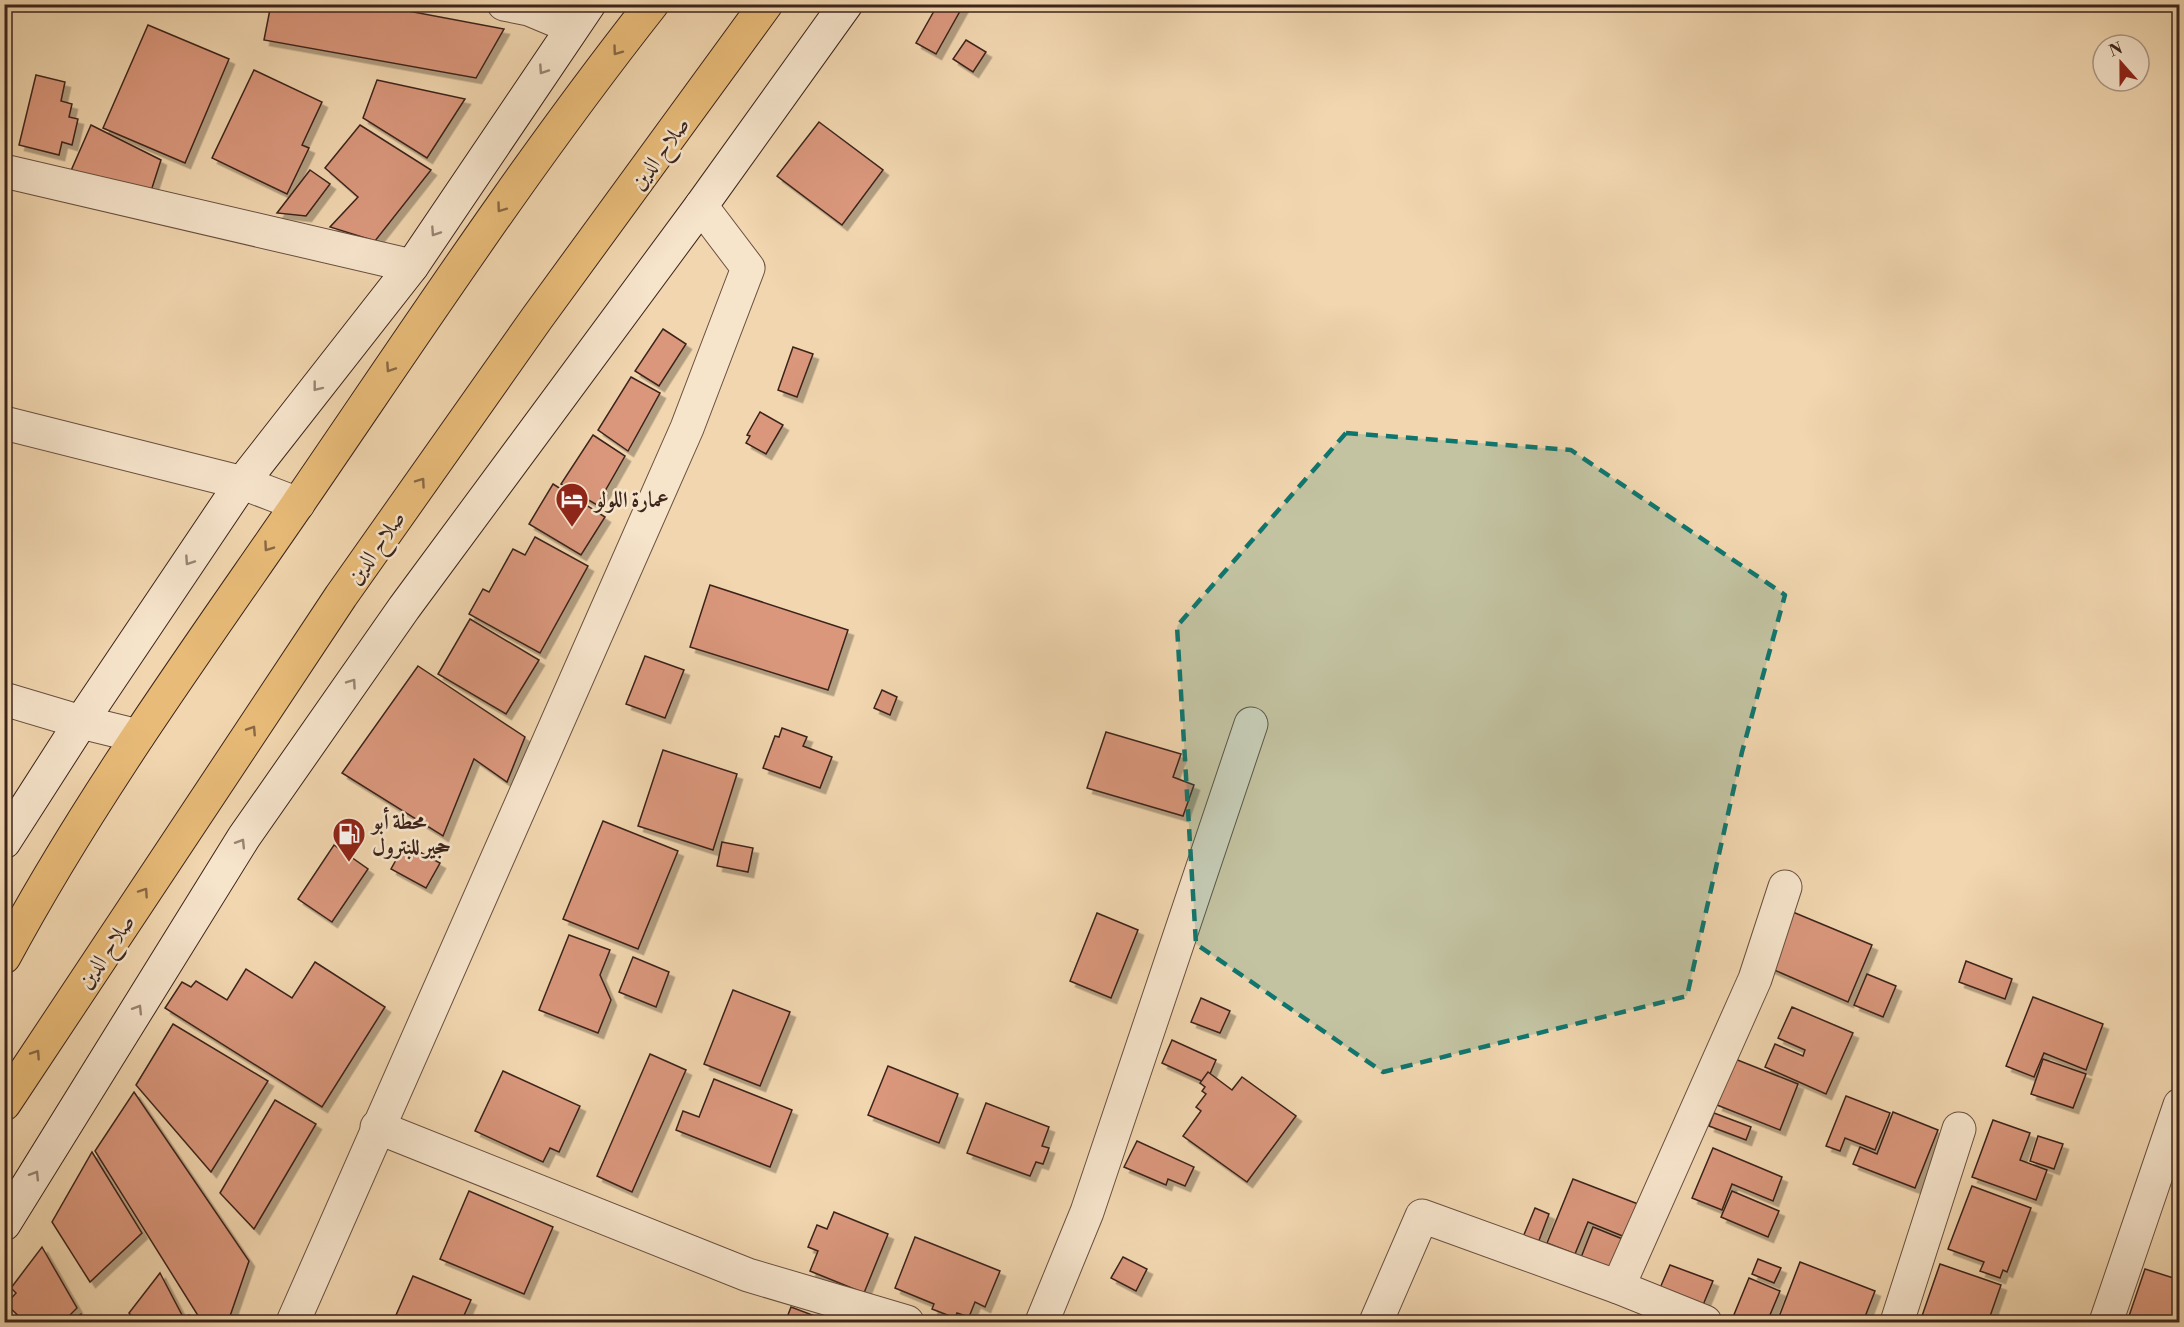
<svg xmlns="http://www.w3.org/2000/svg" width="2184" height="1327" font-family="'Libre Bodoni',Amiri,serif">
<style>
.building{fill:#da977b;stroke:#3c241b;stroke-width:1.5;filter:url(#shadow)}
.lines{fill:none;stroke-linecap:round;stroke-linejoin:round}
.minor-casing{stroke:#695040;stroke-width:35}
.secondary-casing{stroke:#3c241b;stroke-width:35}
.trunk-casing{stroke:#3c241b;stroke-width:35}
.minor{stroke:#f6e4cb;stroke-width:33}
.secondary{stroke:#f6e4cb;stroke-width:33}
.trunk{stroke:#e8bb78;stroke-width:33}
.oneway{stroke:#896845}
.oneway2{stroke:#998473}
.marked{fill:#0f766e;fill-opacity:0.2;stroke:#0f766e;stroke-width:4.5;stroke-dasharray:12 8;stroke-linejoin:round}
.labels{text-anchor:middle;stroke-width:5;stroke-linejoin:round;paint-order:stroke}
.street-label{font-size:22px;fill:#3c241b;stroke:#f6e4cb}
.poi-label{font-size:22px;font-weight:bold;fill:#3c241b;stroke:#f6e4cb;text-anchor:start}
</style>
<defs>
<filter id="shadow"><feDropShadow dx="5.5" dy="5.5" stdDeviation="0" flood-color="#0004"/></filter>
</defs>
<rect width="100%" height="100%" fill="#f1d6af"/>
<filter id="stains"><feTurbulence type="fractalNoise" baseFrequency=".00333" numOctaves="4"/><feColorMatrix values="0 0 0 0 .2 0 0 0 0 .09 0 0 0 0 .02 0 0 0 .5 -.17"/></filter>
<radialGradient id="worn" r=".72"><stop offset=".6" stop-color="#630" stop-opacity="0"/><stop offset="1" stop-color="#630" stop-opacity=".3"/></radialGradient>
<g class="building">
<polygon points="271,4 371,4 504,29 476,78 264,40"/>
<polygon points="938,4 964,4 936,54 916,43"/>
<polygon points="148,25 229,59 185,163 103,128"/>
<polygon points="966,40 986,52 973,72 953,59"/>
<polygon points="254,70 322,102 302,145 309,148 287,194 212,158"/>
<polygon points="36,75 65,82 61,101 72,104 69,117 78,119 72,145 62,142 59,155 19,145"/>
<polygon points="377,80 465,99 427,158 363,118"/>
<polygon points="819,122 883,170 842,225 777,176"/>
<polygon points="91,125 161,160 151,191 70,173"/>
<polygon points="360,125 431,170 375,241 330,227 358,197 325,168"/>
<polygon points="310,170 330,184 306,216 277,213"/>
<polygon points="663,329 686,344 659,386 635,371"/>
<polygon points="793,347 813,354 797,397 778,390"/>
<polygon points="631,377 660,393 628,451 598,430"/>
<polygon points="760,412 783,425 766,454 746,443 750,436 747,435"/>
<polygon points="593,435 625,456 597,505 561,484"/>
<polygon points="553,484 605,517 581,555 529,524"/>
<polygon points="535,537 588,566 540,653 469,614 483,589 489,592 513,549 525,555"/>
<polygon points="710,585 848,630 828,690 690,647"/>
<polygon points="470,619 539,660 506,714 438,674"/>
<polygon points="645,656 684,670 665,718 626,704"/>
<polygon points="418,666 525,737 507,782 474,759 443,836 342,773"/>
<polygon points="882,690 897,697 890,715 874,708"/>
<polygon points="782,728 807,737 803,746 832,757 820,788 763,768 775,736 779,737"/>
<polygon points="1106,732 1181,754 1173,777 1194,785 1183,816 1087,788"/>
<polygon points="663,750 737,774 713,850 638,826"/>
<polygon points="603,821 678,851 638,949 563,919"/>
<polygon points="722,842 753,848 748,872 717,866"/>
<polygon points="405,844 440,863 426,888 391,869"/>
<polygon points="334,845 368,869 332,922 298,899"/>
<polygon points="1788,910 1872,945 1848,1002 1765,966"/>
<polygon points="1097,913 1138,930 1111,998 1070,981"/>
<polygon points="569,935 610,950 600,975 611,1000 598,1033 539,1010"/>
<polygon points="633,957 669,972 656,1007 619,992"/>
<polygon points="1966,961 2012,979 2005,999 1959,982"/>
<polygon points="315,962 385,1007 322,1107 165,1008 182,982 191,987 196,981 227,1000 246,969 292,998"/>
<polygon points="1867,974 1896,986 1883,1017 1854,1005"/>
<polygon points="733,990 790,1012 760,1086 704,1064"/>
<polygon points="2033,997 2103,1024 2086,1070 2044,1053 2034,1077 2006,1066"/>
<polygon points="1201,998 1230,1011 1220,1033 1191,1022"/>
<polygon points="1792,1007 1853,1033 1826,1094 1765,1067 1775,1044 1803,1056 1805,1050 1778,1038"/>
<polygon points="173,1024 268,1081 211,1172 136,1085"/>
<polygon points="1172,1040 1216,1060 1206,1083 1162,1063"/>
<polygon points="650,1054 686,1070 632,1192 597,1176"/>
<polygon points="1735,1059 1798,1084 1780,1130 1717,1105"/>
<polygon points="2043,1059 2086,1074 2073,1108 2031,1094"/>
<polygon points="888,1066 958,1094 939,1143 868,1115"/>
<polygon points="503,1071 580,1106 559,1152 550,1148 543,1162 475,1131"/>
<polygon points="1208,1072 1232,1090 1242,1077 1296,1116 1247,1182 1183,1136 1201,1111 1196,1107 1206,1094 1202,1091 1205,1087 1200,1083"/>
<polygon points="714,1079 792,1110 770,1167 676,1130 683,1111 699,1117"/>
<polygon points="134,1092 249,1261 228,1322 202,1322 95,1151"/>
<polygon points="1846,1096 1890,1113 1875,1150 1845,1138 1840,1151 1826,1146"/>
<polygon points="275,1100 316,1124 254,1229 220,1193"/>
<polygon points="986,1103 1049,1127 1042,1146 1049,1148 1043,1164 1036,1162 1030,1176 967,1153"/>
<polygon points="1893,1112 1938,1130 1915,1188 1853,1164 1860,1147 1877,1154"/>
<polygon points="1714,1113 1751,1127 1746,1140 1709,1126"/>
<polygon points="1993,1120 2030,1133 2020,1160 2047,1170 2036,1200 1972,1177"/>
<polygon points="2038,1136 2063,1144 2054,1169 2030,1161"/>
<polygon points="1137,1141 1194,1167 1185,1186 1168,1179 1166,1185 1124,1167"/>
<polygon points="1713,1148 1782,1177 1773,1201 1732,1184 1722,1210 1692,1198"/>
<polygon points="92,1152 142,1233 90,1282 52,1222"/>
<polygon points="1573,1179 1638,1204 1625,1237 1588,1222 1575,1254 1547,1243"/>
<polygon points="1972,1186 2031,1208 2007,1272 2003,1270 2000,1278 1980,1271 1984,1262 1948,1249"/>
<polygon points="469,1191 553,1227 524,1294 440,1259"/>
<polygon points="1732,1191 1779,1211 1768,1237 1721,1217"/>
<polygon points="1535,1208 1549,1214 1538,1243 1523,1237"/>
<polygon points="834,1212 888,1234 864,1293 810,1271 818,1251 808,1247 817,1225 827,1229"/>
<polygon points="1593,1227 1625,1240 1612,1272 1580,1260"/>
<polygon points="915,1237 1000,1271 985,1307 975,1302 969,1317 957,1313 955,1318 932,1309 934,1304 895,1288"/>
<polygon points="42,1247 77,1308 63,1322 25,1322 6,1304 16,1293 11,1288"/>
<polygon points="1123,1257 1147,1269 1136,1291 1111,1278"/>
<polygon points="1758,1259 1781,1268 1774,1283 1752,1274"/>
<polygon points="1800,1262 1875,1291 1863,1322 1777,1322"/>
<polygon points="1940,1264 2001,1285 1988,1322 1940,1322 1922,1316"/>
<polygon points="1670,1265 1713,1281 1703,1305 1660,1288"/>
<polygon points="2145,1269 2180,1280 2180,1322 2127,1322"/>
<polygon points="160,1273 182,1315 171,1322 136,1322 129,1313"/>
<polygon points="413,1276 471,1300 461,1322 393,1322"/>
<polygon points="1749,1278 1780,1291 1767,1322 1747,1322 1733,1317"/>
<polygon points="791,1307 823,1319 821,1322 793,1322 786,1320"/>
<polygon points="81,1314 85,1322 69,1322"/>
<polygon points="189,1315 193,1322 177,1322"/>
</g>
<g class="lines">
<g class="minor-casing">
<g id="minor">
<polyline points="504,4 529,9 572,27"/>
<polyline points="4,171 412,266"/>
<polyline points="4,423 243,483 298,504"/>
<polyline points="4,699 81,722 138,736"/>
<polyline points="377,1127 748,1275 907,1322"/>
<polyline points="1618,1287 1755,979 1785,887"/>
<polyline points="293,1322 687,428 748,268 701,206"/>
<polyline points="1042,1322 1087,1212 1251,724"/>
<polyline points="1376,1322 1422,1216 1618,1287 1705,1322"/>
<polyline points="1897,1322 1959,1129"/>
<polyline points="2106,1322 2180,1105"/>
</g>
</g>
<g class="secondary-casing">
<g id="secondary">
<polyline points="4,842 81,722 239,487 412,266 589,4"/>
<polyline points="4,1224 244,837 404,608 701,206 846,4"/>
</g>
</g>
<g class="trunk-casing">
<g id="trunk">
<path d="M 4,957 C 89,799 195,653 297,505 C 413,336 525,165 652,4"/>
<polyline points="4,1104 341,596 537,318 766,4"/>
</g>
</g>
<use href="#minor" class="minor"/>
<use href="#secondary" class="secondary"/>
<use href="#trunk" class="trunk"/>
</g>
<defs><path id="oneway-chevron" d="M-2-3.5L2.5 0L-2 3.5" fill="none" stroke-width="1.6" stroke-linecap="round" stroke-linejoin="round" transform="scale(1.5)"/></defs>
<g class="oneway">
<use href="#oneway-chevron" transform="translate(617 51) rotate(126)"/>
<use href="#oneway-chevron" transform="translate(501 208) rotate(126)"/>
<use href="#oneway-chevron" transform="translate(390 368) rotate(124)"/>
<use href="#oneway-chevron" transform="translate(421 482) rotate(-55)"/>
<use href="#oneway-chevron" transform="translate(268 547) rotate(125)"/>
<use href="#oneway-chevron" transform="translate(252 730) rotate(-57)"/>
<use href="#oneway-chevron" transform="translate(144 892) rotate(-56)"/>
<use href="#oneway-chevron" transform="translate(36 1054) rotate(-56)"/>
</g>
<g class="oneway2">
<use href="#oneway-chevron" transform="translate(543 70) rotate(124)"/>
<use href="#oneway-chevron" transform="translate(435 232) rotate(124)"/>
<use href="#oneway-chevron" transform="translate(317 387) rotate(128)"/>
<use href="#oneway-chevron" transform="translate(189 561) rotate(124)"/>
<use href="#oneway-chevron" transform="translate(352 683) rotate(-55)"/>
<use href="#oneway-chevron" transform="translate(241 843) rotate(-58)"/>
<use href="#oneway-chevron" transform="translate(138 1009) rotate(-58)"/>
<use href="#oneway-chevron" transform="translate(35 1175) rotate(-58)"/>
</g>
<path class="marked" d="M 1346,433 L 1571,450 L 1785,595 L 1742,752 L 1687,996 L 1383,1072 L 1196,944 L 1177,626 Z"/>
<defs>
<g id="hotel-pin" transform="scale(1.725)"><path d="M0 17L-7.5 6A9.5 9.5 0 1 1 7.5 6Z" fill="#8f2418" stroke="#f6e4cb"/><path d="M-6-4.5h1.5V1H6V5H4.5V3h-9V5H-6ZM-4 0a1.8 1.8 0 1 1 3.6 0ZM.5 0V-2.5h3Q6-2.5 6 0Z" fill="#fff"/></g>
<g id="fuel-pin" transform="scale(1.725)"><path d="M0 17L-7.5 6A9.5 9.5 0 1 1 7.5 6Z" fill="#8f2418" stroke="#f6e4cb"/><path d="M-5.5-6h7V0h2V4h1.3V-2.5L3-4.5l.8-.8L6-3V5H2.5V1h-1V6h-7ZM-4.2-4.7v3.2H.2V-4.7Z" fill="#fff"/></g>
</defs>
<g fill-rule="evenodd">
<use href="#hotel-pin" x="572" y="499"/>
<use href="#fuel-pin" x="349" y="834"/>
</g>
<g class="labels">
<g class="street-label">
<text transform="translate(659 153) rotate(-54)" y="8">صلاح الدين</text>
<text transform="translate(375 547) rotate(-55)" y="8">صلاح الدين</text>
<text transform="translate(105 951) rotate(-56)" y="8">صلاح الدين</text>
</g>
<g class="poi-label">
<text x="595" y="507">عمارة اللولو</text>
<text x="372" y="829">محطة أبو<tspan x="372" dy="25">حجير للبترول</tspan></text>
</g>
</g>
<rect width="2184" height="1327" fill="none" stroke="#f1d6af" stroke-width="24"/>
<rect x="6" y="6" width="2172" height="1315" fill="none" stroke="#3c241b" stroke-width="3"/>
<rect x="12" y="12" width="2160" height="1303" fill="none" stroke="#3c241b" stroke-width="1.5"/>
<g transform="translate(2121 63) rotate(339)"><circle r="28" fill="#f6e4cb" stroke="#ac9785" stroke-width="1.5"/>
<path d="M0-4.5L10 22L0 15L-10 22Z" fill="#8f2418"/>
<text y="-9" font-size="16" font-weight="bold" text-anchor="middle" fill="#3c241b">N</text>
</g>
<rect width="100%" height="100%" filter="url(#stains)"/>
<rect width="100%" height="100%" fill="url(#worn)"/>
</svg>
